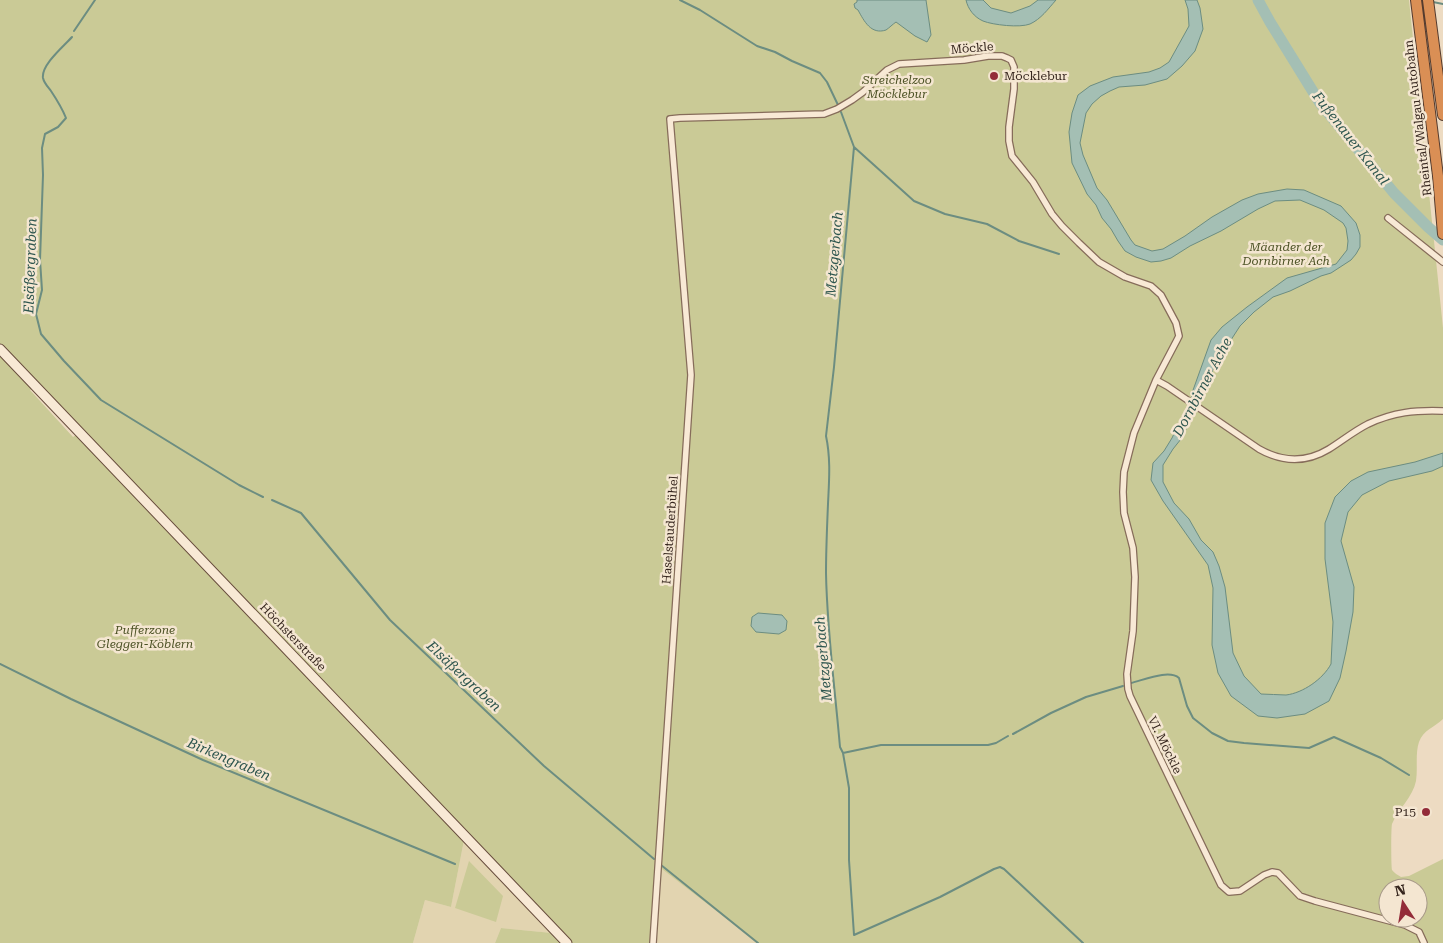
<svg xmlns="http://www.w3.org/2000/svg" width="1443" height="943" viewBox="0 0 1443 943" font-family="'Roboto Serif',serif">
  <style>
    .farmland { fill: #e2d4b0 }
    .green { fill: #caca96; fill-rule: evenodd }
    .water { fill: #a4bfb4; stroke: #6c8d81 }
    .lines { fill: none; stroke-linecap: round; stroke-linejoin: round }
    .stream { stroke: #6c8d81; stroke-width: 2 }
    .river { stroke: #a4bfb4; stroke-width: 11 }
    .street-casing { stroke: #866c5a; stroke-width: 8 }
    .secondary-casing { stroke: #684d3d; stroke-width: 11 }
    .highway-casing { stroke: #543b2e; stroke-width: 12 }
    .street { stroke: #f8e9d5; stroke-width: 5.5 }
    .secondary { stroke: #f8e9d5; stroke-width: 9 }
    .highway { stroke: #da8f55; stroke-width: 10 }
    .poi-dot { fill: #932c39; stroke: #f4e6d1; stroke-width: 2 }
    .labels { text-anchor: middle; stroke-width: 5; stroke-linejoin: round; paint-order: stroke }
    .street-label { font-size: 12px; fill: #36261e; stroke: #f4e6d1 }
    .poi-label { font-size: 12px; fill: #36261e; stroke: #f4e6d1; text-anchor: start }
    .park-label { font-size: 12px; font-style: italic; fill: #4c5225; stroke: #f4e6d1 }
    .water-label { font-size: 14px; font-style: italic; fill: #2d554e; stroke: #f4e6d1 }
  </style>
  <rect width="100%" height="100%" fill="#eddbc2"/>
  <path class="farmland" d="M464,840L552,933L501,928L495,943H413L425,900L451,907Z
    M662,868L758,943H653Z"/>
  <path class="green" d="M0,0H1409L1443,328V719C1435,727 1423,730 1419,742C1415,754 1418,768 1416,781C1413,797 1398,809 1392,824C1391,828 1391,865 1392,870C1394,873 1398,875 1401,877L1409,876L1443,859V943H758L662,869L653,943H571L0,345ZM1388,888H1418V918H1388Z
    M0,356L32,389L30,390L73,437L76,435L464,840L451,907L425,900L413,943H0Z
    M469,861L503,896L496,922L455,908Z
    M501,928L552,933L561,943H495Z"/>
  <path class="water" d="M857,0H926L931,35L927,42L915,36L896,22C893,24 889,28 886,30C871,35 864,21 858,10L855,8L854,4L857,2Z
    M966,0H983L991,8L1011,13L1030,6L1038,0H1056C1048,9 1041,19 1030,24C1020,28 993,25 983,21C974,17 968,9 966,0Z
    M1185,0H1197L1200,8L1203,29L1195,51L1182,66L1167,79L1145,85L1119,87L1110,91L1101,96L1092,104L1086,113L1080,143L1083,155L1097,188L1107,200L1131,240L1135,245L1152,251L1163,249L1185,236L1212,217L1242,200L1258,194L1287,189L1304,190L1341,206L1356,223L1360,235V247L1356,254L1351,260L1331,273L1321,276L1290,291L1273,297L1254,312L1240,326L1216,363L1199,400L1194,408L1189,423L1181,439L1173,449L1163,465V482L1174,503L1189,519L1201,540L1213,552L1219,566L1225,587L1233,653L1244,676L1261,694C1269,694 1278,695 1286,695C1303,693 1323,679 1331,664L1333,622L1325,559V523L1335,497L1351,481L1368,472L1415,462L1443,453V466L1432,471L1389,481L1362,495L1348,512L1341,541L1354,587L1353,612L1346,651L1340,678L1329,701L1305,714L1277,718L1258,716L1231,696L1218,673L1212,645L1213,588L1208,565L1163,501L1151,480L1153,463L1164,451L1172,438L1183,415L1191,404L1192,393L1211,340L1222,327L1247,307L1287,278L1336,264L1347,250L1348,241L1346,228L1343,223L1324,210L1300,200L1275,201L1258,209L1221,231L1190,246L1171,258L1161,261L1151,262L1136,257L1125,251L1118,241L1111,229L1102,218L1096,205L1087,194L1072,163L1069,132L1072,113L1078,95L1090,86L1113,77L1149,72L1160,68L1169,62L1189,26L1188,9Z
    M758,613L782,615L787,621L786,630L779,634L756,632L751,626L752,617Z"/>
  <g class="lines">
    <path class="stream" d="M680,0L700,10L757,46L775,52L792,61L820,73L827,82L838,105
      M1433,2L1443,4
      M74,31L95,0
      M72,37C64,46 41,65 43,78C44,83 48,87 51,91C57,100 62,108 66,118L58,127L45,134L42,148L43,175L40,260L42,290L36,314L41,334L64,361L101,400L239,485L263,497
      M841,112L854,147L834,367L826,436C831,459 829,482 828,504C827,527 826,550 826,573C827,631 835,689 840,747L843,753L849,788V860L854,935L940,897L994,869L1000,867L1004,869L1083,943
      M854,147L914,201L945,214L987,224L1019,241L1059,254
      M272,500L301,513L390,620L544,766L654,859
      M0,664L71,699L203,760L455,864
      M1131,683C1144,680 1169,669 1179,678L1187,706L1193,718L1212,733L1228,741L1244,743L1309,748L1334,737L1381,758L1409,775
      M1013,734L1051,713L1086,697L1123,686
      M843,753L881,745H988L996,743L1008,736
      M661,865L758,943"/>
    <path class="river" d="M1258,0L1270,22L1320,103L1394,193L1428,227L1443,240"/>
    <g class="street-casing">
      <path id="street" d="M1388,218L1443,262
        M1156,380L1167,386L1259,449C1282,462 1306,463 1329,449C1342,441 1354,431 1368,424C1394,412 1415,410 1443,411
        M653,943L691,375L670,119L680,118L824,114L837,109L852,100L863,92L887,70L899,64L964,60L988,56H1002L1007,58L1011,60L1014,67V89L1009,127V141L1012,156L1033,182L1052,214L1062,226L1079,243L1099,262L1125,277L1151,286L1161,295L1176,323L1179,336L1177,340L1156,380L1134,433L1124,472L1123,492L1124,513L1133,548L1135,577L1133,631L1127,674L1128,689L1130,696L1221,885L1229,892L1240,891L1264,875L1272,872L1278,873L1300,896L1315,901L1405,925L1419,932L1424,943"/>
    </g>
    <g class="secondary-casing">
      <path id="secondary" d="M0,349L567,943"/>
    </g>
    <g class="highway-casing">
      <path id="highway" d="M1416,0L1438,176L1443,234
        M1428,0L1443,115"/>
    </g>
    <use href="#street" class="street"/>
    <use href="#secondary" class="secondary"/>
    <use href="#highway" class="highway"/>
  </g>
  <g class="poi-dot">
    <circle cx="994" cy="76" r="5"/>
    <circle cx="1426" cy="812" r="5"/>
  </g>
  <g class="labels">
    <g class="street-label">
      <text transform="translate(972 48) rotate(-5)" y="4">Möckle</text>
      <text transform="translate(1418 118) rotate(-97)" y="4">Rheintal/Walgau Autobahn</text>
      <text transform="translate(670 530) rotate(-86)" y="4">Haselstauderbühel</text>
      <text transform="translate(293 637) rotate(46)" y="4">Höchsterstraße</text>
      <text transform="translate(1165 745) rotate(64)" y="4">VI. Möckle</text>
    </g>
    <g class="poi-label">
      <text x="1004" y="80">Möcklebur</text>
      <text x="1416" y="816" text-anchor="end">P15</text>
    </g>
    <g class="park-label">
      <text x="897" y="84">Streichelzoo<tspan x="897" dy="14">Möcklebur</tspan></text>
      <text x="1286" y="251">Mäander der<tspan x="1286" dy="14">Dornbirner Ach</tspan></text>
      <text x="145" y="634">Pufferzone<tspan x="145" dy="14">Gleggen-Köblern</tspan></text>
    </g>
    <g class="water-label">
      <text transform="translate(1351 138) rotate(52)" y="5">Fußenauer Kanal</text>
      <text transform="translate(834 254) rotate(-85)" y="5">Metzgerbach</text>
      <text transform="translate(30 266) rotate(-88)" y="5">Elsäßergraben</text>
      <text transform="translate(1202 387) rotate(-62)" y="5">Dornbirner Ache</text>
      <text transform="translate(823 659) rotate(-95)" y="5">Metzgerbach</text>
      <text transform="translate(464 676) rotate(43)" y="5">Elsäßergraben</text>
      <text transform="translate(229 759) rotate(23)" y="5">Birkengraben</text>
    </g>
  </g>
  <g transform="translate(1403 903) rotate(348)"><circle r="24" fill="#f4e6d1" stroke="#a89989"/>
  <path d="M0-4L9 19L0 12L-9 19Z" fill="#932c39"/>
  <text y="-8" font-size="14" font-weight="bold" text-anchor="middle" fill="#36261e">N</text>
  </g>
</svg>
